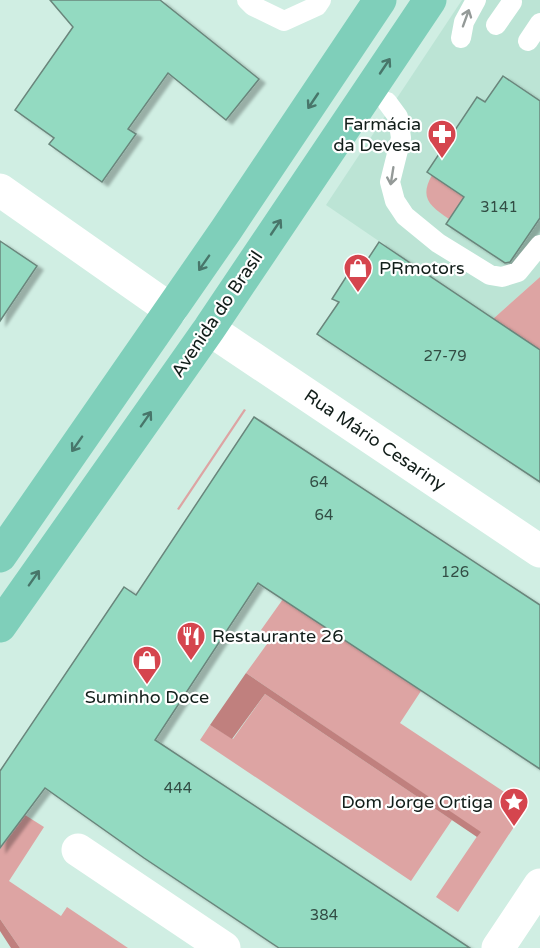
<svg xmlns="http://www.w3.org/2000/svg" width="540" height="948" viewBox="0 0 540 948" font-family="'Varela Round',sans-serif">
  <style>
    .built { fill: #bce4d5 }
    .green { fill: #dda4a3 }
    .water { fill: #c0807e }
    .building { fill: #93dac1; stroke: #6a867c; stroke-width: 1.5; filter: url(#shadow) }
    .lines { fill: none; stroke-linecap: round; stroke-linejoin: round }
    .lane { stroke: #fff; stroke-width: 20 }
    .street { stroke: #fff; stroke-width: 33 }
    .primary { stroke: #7fcfba; stroke-width: 33 }
    .oneway { stroke: #949a98 }
    .oneway2 { stroke: #48766a }
    .labels { text-anchor: middle; stroke-width: 4.5; stroke-linejoin: round; paint-order: stroke }
    .number-label { font-size: 15px; fill: #324d44 }
    .poi-label { font-size: 18px; fill: #121e1a; stroke: #fff; text-anchor: end }
    .street-label { font-size: 18px; fill: #121e1a; stroke: #fff }
  </style>
  <defs>
    <filter id="shadow"><feDropShadow dx="6" dy="4" stdDeviation="1.5" flood-color="#0004"/></filter>
  </defs>
  <rect width="100%" height="100%" fill="#d0eee3"/>
  <path class="built" d="M462,0H540V277L493,319L326,205Z"/>
  <path class="green" d="M432,175L464,197L449,219C430,206 419,198 432,175Z
    M540,277V350L493,319Z
    M244,409L246,410L179,510L177,509Z
    M283,599L421,691L400,723L527,807L458,912L436,897L480,832L246,673L272,637L261,630Z
    M265,694L452,820L411,881L200,740L210,725L233,739Z
    M25,815L44,827L9,881L61,916L67,907L128,948H20L0,919V849Z"/>
  <path class="water" d="M246,673L481,832L477,837L265,694L232,739L210,725Z
    M0,919L20,948H11L0,931Z"/>
  <path class="building" d="M50,0H160L259,79L226,120L168,73L128,129L136,134L102,182L49,144L54,138L15,110L73,27Z
    M503,76L540,101V218L510,262L505,263L446,224L464,197L427,172L477,97L485,102Z
    M0,241L37,266L0,321Z
    M379,242L540,350V482L317,334L339,302L332,299L355,263L362,268Z
    M254,417L540,605V769L258,583L155,740L470,948H279L144,858L45,788L0,848V771L124,587L136,595Z"/>
  <g class="lines">
    <path class="lane" d="M247,0L253,6L284,21L317,6L321,0
      M496,25L512,2
      M461,38L464,22L476,0
      M528,41L540,23
      M387,102L398,117L401,138L390,182L395,201L405,216L438,243L490,275L502,277L518,272L540,245"/>
    <path class="street" d="M0,190L171,310
      M209,329L540,551
      M78,850L224,948
      M498,948L540,885"/>
    <path class="primary" d="M0,556L226,230L380,0
      M0,626L209,329L430,0"/>
  </g>
  <defs><path id="oneway-shaft" d="M-6 0H5M1.5-3L5.5 0L1.5 3" fill="none" stroke-width="1.6" stroke-linecap="round" stroke-linejoin="round" transform="scale(1.5)"/></defs>
  <g class="oneway">
    <use href="#oneway-shaft" transform="translate(466 18) rotate(-70)"/>
    <use href="#oneway-shaft" transform="translate(392 176) rotate(99)"/>
  </g>
  <g class="oneway2">
    <use href="#oneway-shaft" transform="translate(385 66) rotate(-56)"/>
    <use href="#oneway-shaft" transform="translate(313 101) rotate(124)"/>
    <use href="#oneway-shaft" transform="translate(276 227) rotate(-56)"/>
    <use href="#oneway-shaft" transform="translate(204 263) rotate(125)"/>
    <use href="#oneway-shaft" transform="translate(146 419) rotate(-55)"/>
    <use href="#oneway-shaft" transform="translate(77 444) rotate(125)"/>
    <use href="#oneway-shaft" transform="translate(34 578) rotate(-55)"/>
  </g>
  <defs>
    <g id="pharmacy-pin" transform="scale(1.5)"><path d="M0 17L-7.5 6A9.5 9.5 0 1 1 7.5 6Z" fill="#d5454e" stroke="#fff"/><path d="M-2-6h4v4h4v4h-4v4h-4v-4h-4v-4h4Z" fill="#fff"/></g>
    <g id="shop-pin" transform="scale(1.5)"><path d="M0 17L-7.5 6A9.5 9.5 0 1 1 7.5 6Z" fill="#d5454e" stroke="#fff"/><path d="M-5-2.5h2.3a2.7 3.5 0 0 1 5.4 0H5L5.5 6h-11ZM-1.5-2.5h3a1.5 2.3 0 0 0-3 0Z" fill="#fff"/></g>
    <g id="restaurant-pin" transform="scale(1.5)"><path d="M0 17L-7.5 6A9.5 9.5 0 1 1 7.5 6Z" fill="#d5454e" stroke="#fff"/><path d="M-5-6h1v4h1v-4h1v4h1v-4h1v5L-1.5 .5V6h-2V.5L-5-1ZM5-6V6H3V1.5H1.5Q1.5-4 5-6Z" fill="#fff"/></g>
    <g id="sight-pin" transform="scale(1.5)"><path d="M0 17L-7.5 6A9.5 9.5 0 1 1 7.5 6Z" fill="#d5454e" stroke="#fff"/><path d="M0-6L1.8-2.2L6-1.7L2.9 1.2L3.7 5.4L0 3.3L-3.7 5.4L-2.9 1.2L-6-1.7L-1.8-2.2Z" fill="#fff"/></g>
  </defs>
  <g fill-rule="evenodd">
    <use href="#pharmacy-pin" x="442" y="134"/>
    <use href="#shop-pin" x="358" y="268"/>
    <use href="#restaurant-pin" x="191" y="636"/>
    <use href="#shop-pin" x="147" y="660"/>
    <use href="#sight-pin" x="514" y="802"/>
  </g>
  <g class="labels">
    <g class="number-label">
      <text x="499" y="212">3141</text>
      <text x="445" y="361">27-79</text>
      <text x="319" y="487">64</text>
      <text x="324" y="520">64</text>
      <text x="455" y="577">126</text>
      <text x="178" y="793">444</text>
      <text x="324" y="920">384</text>
    </g>
    <g class="poi-label">
      <text x="421" y="130">Farmácia<tspan x="421" dy="21">da Devesa</tspan></text>
      <text x="379" y="274" text-anchor="start">PRmotors</text>
      <text x="212" y="642" text-anchor="start">Restaurante 26</text>
      <text x="147" y="703" text-anchor="middle">Suminho Doce</text>
      <text x="493" y="808">Dom Jorge Ortiga</text>
    </g>
    <g class="street-label">
      <text transform="translate(217 314) rotate(-56)" y="6">Avenida do Brasil</text>
      <text transform="translate(375 440) rotate(34)" y="6">Rua Mário Cesariny</text>
    </g>
  </g>
</svg>
